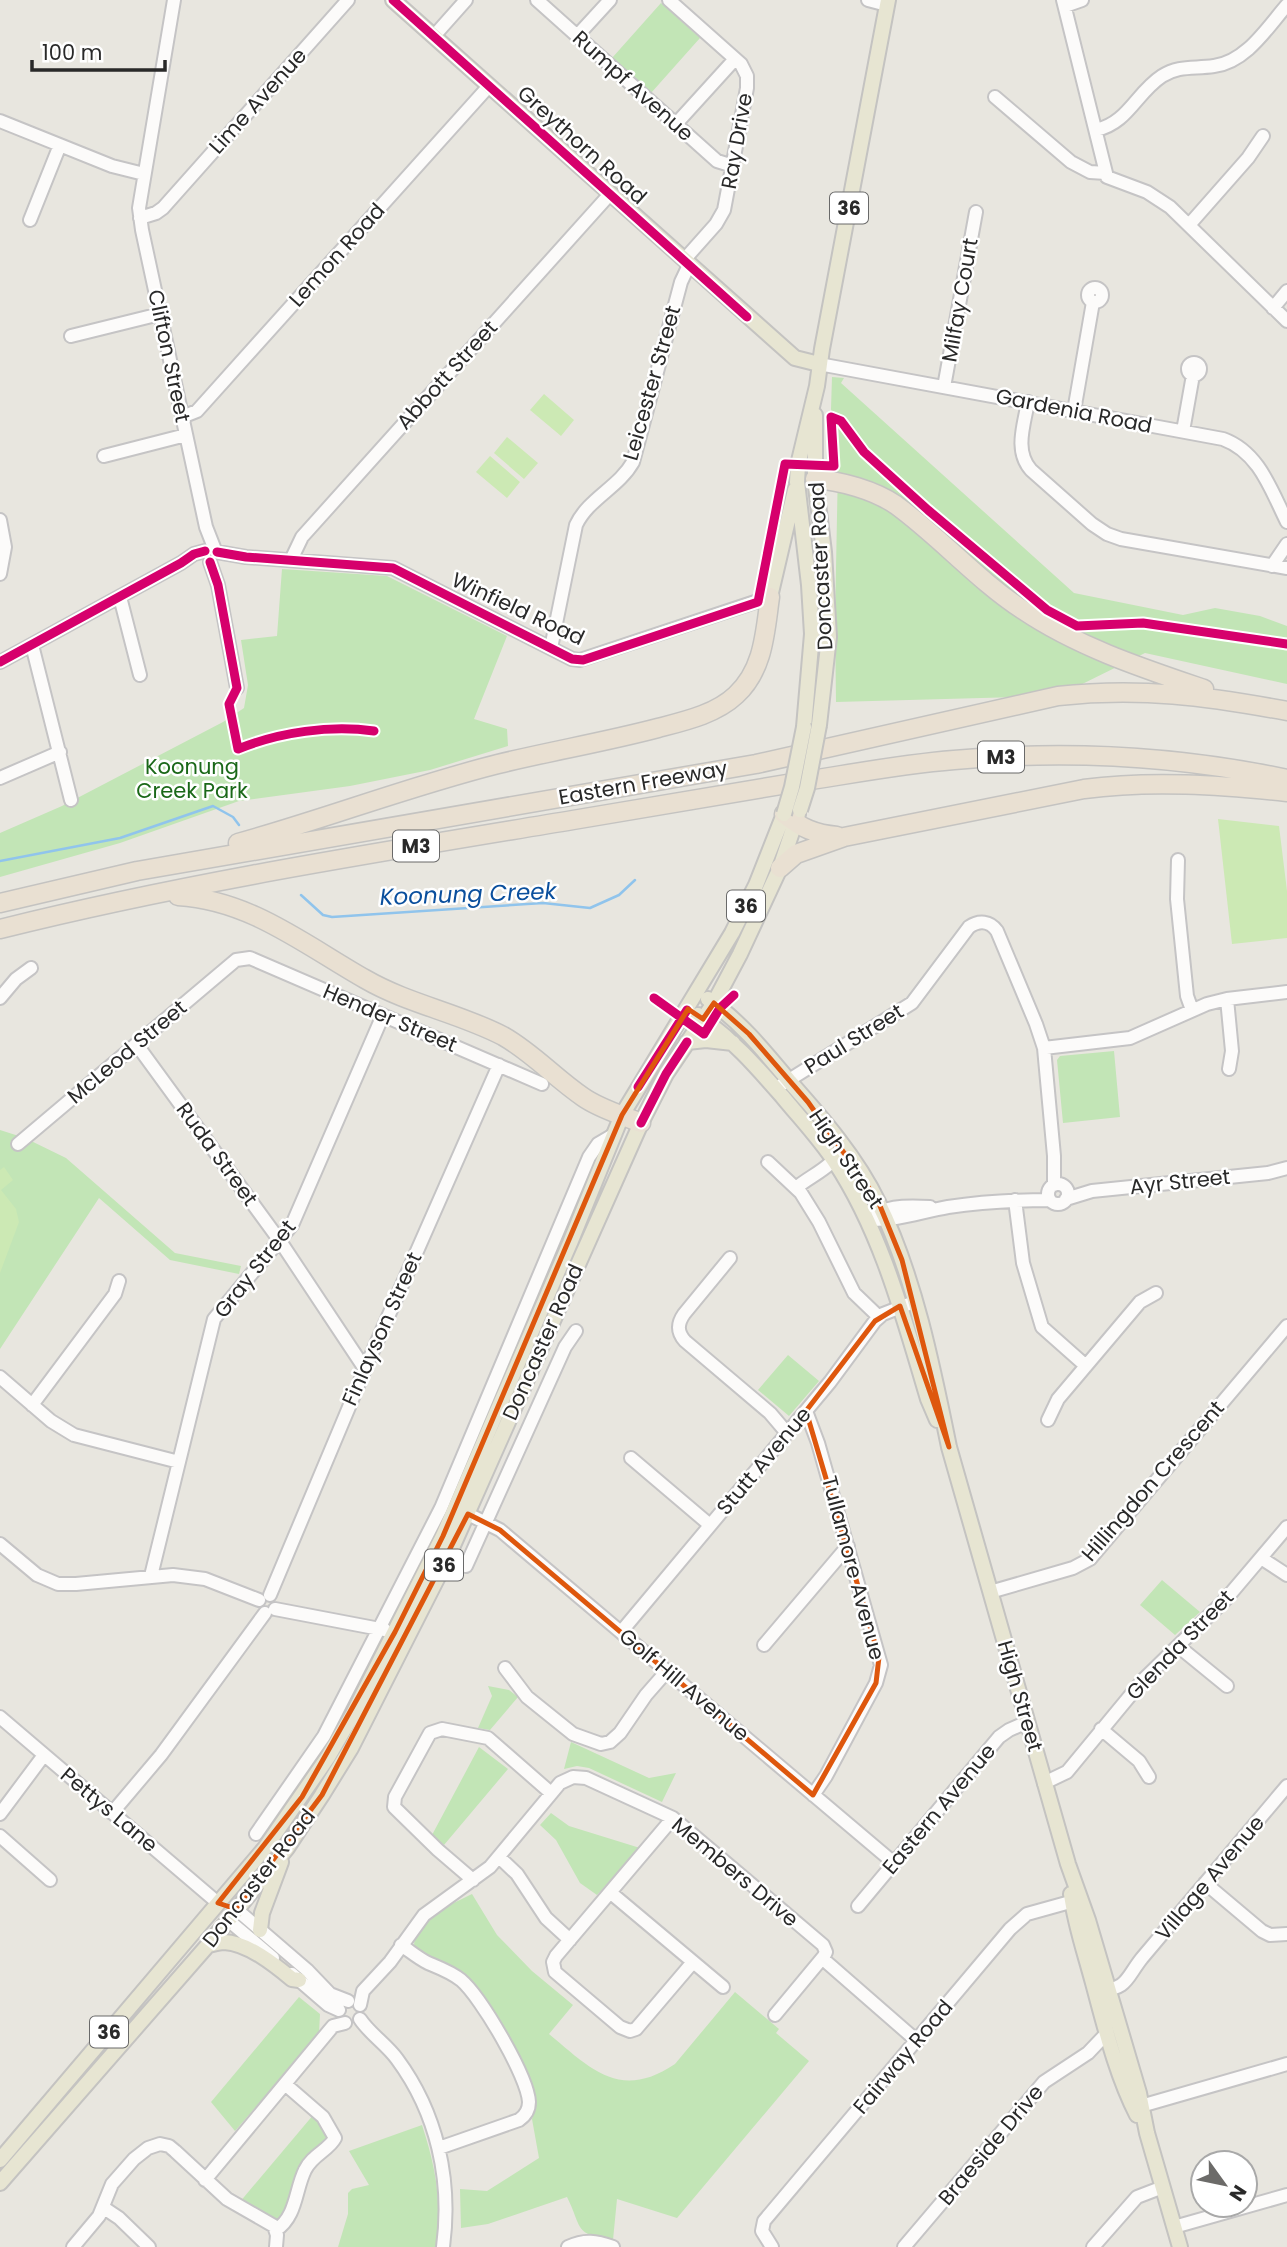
<svg xmlns="http://www.w3.org/2000/svg" width="1287" height="2247" viewBox="0 0 1287 2247" font-family="Poppins,sans-serif">
  <style>
    .green { fill: #c2e5b6 }
    .pitch { fill: #cce9b4 }
    .lines { fill: none; stroke-linecap: round; stroke-linejoin: round }
    .stream { stroke: #90c4ec; stroke-width: 2.5 }
    .minor-casing { stroke: #c5c4c5; stroke-width: 16 }
    .major-casing { stroke: #c4c3c1; stroke-width: 18 }
    .highway-casing { stroke: #c4c3c1; stroke-width: 21 }
    .minor { stroke: #fcfbfa; stroke-width: 12 }
    .major { stroke: #e7e5d2; stroke-width: 14 }
    .highway { stroke: #e9e0d2; stroke-width: 18 }
    .major-bridge-casing { stroke: #c4c3c1; stroke-width: 18; stroke-linecap: butt }
    .major-bridge { stroke: #e7e5d2; stroke-width: 14 }
    .cycleway-casing { stroke: #fff; stroke-width: 13 }
    .cycleway { stroke: #d6006c; stroke-width: 9 }
    .marked { fill: none; stroke: #de570d; stroke-width: 5; stroke-linejoin: round }
    .labels { text-anchor: middle; stroke-width: 5; stroke-linejoin: round; paint-order: stroke }
    .shield { fill: #fff; stroke: #696969; stroke-width: 2 }
    .shield-label { font-size: 19px; font-weight: bold; fill: #292929 }
    .street-label { font-size: 21px; fill: #292929; stroke: #fff }
    .park-label { font-size: 21px; fill: #1a6818; stroke: #fff }
    .water-label { font-size: 23px; font-style: italic; fill: #0a4f9d; stroke: #fff }
  </style>
  <rect width="100%" height="100%" fill="#e8e6df"/>
  <path class="green" d="M661,3L700,38L651,93L612,58Z
    M832,377L844,378L841,383L1074,593L1183,615L1215,608L1260,616L1287,626V684L1145,653L1058,696L836,702L835,620L838,465L831,409Z
    M282,569L387,576L507,636L474,719L507,729L508,746L430,770L350,786L239,801L120,843L0,877V833L62,806L223,722L244,708L248,685L241,640L277,636Z
    M1114,1051L1120,1117L1063,1123L1057,1060L1060,1056Z
    M0,1130L25,1138L66,1158L175,1253L241,1266L239,1274L170,1260L99,1198L0,1349Z
    M788,1355L819,1381L789,1416L758,1390Z
    M1162,1580L1200,1612L1175,1635L1140,1605Z
    M488,1686L509,1690L518,1697L490,1730L478,1728L492,1696Z
    M571,1742L649,1778L676,1773L662,1802L589,1768L577,1766L564,1769Z
    M479,1747L508,1769L444,1845L432,1835Z
    M551,1813L569,1826L640,1848L597,1895L580,1883L556,1840L540,1825Z
    M472,1894L497,1935L532,1971L573,2005L549,2034C591,2069 620,2101 675,2064L735,1992L779,2029L776,2033L809,2061L677,2218L617,2199L613,2240C573,2234 583,2229 567,2197L488,2224L461,2228L460,2189L487,2191L539,2158L532,2119L536,2108L533,2093L497,2019L414,1947C414,1918 451,1905 472,1894Z
    M299,1997L320,2014L319,2034L235,2131L211,2102Z
    M314,2114L330,2135L326,2143L308,2156L298,2170L299,2177L286,2215L276,2222L239,2203Z
    M422,2125C436,2168 442,2201 436,2247H338L348,2214V2193L352,2189L369,2185L349,2151Z"/>
  <path class="pitch" d="M544,394L574,420L561,436L530,410Z
    M507,437L538,463L524,479L494,453Z
    M490,456L520,482L507,498L476,472Z
    M1218,819L1279,826L1287,891V938L1232,944Z
    M4,1167L13,1180L1,1190L16,1209L19,1222L0,1273V1170Z"/>
  <g class="lines">
    <path class="stream" d="M0,861L120,838L213,806L233,817L239,825
      M301,895L323,915L332,917L543,903L590,908L619,895L635,880"/>
    <g class="minor-casing">
      <path id="minor" d="M174,0L139,208L142,230L206,527L215,550
        M537,0L717,161L733,166
        M669,0L741,64L747,76V88L724,210L716,224L684,260
        M868,0L887,5
        M1063,0L1107,177L1147,192L1170,207L1287,321
        M1065,6L1082,0
        M434,36L466,0
        M577,36L610,0
        M995,97L1071,162L1090,172L1106,173
        M0,121L112,166L144,174
        M675,125L735,59
        M1096,130C1128,123 1136,93 1162,76C1179,65 1194,69 1214,66C1246,62 1267,28 1287,5
        M140,218L156,213L163,208L348,0
        M30,220L60,145
        M1189,225L1248,158L1263,136
        M1088 295a7 7 0 1 1 14 0a7 7 0 1 1-14 0Z
        M1273,308L1287,291
        M71,336L160,314
        M1188 369a6 6 0 1 1 12 0a6 6 0 1 1-12 0Z
        M819,364L1223,439C1259,452 1271,490 1287,522
        M944,387L976,212
        M1028,402C1024,425 1014,451 1031,470L1092,524L1107,534L1121,539L1287,568
        M1074,411L1093,302
        M182,417L197,411L489,86
        M1183,431L1193,375
        M104,456L186,435
        M0,520L5,547L0,574
        M217,552L246,557L393,568L572,659L580,660L770,597
        M291,560L302,537L610,194
        M210,562L218,585L237,688
        M1272,566L1287,544
        M120,597L140,675
        M32,645L71,800
        M551,648L576,525C588,499 619,487 633,462L681,282L689,265
        M0,662L181,563L194,554L205,551
        M0,778L60,752
        M1178,860L1177,899L1187,996L1192,1010
        M0,998L16,979L31,968
        M1227,999L1232,1051L1229,1069
        M137,1045L280,1241L365,1369
        M1044,1048L1130,1038L1207,1004L1227,999L1287,992
        M781,1085L912,1003L969,927C979,920 990,921 997,931L1036,1024L1044,1048L1054,1156V1185
        M18,1144L236,960L250,958L542,1084
        M768,1162L801,1193L819,1222L854,1293L879,1317
        M1048 1194a10 10 0 1 1 20 0a10 10 0 1 1-20 0Z
        M796,1188C812,1174 836,1167 841,1145
        M1066,1199L1092,1191L1268,1173L1287,1168
        M1015,1200L1023,1263L1042,1327L1086,1366
        M877,1214C890,1205 914,1206 930,1207
        M868,1220C896,1221 920,1212 948,1207C982,1202 1016,1200 1050,1200
        M730,1258L684,1314C677,1324 677,1332 685,1341L770,1413L787,1433
        M0,1377L51,1421L74,1435L179,1462
        M32,1405L115,1294L119,1281
        M806,1411L818,1443L881,1665L876,1683L826,1776L813,1795
        M1048,1420L1058,1399L1140,1302L1156,1293
        M631,1458L710,1525
        M468,1514L500,1530L894,1863
        M0,1544L37,1575L58,1584H76L173,1575L205,1579L259,1600
        M1261,1558L1287,1575
        M466,1566L565,1347L576,1331
        M151,1576L214,1319L292,1225L383,1015
        M990,1592L1073,1568L1090,1559L1287,1326
        M270,1595L365,1369L499,1065
        M275,1609L385,1630
        M621,1632L830,1382L875,1321L883,1314L914,1302
        M764,1645L848,1546
        M1178,1646L1227,1686
        M505,1668L527,1697L573,1734L601,1744L610,1742L620,1733L646,1695L667,1671
        M0,1717L218,1903
        M1101,1729L1139,1761L1149,1777
        M1044,1783L1067,1772L1143,1680L1226,1599L1287,1527
        M112,1813L161,1755L265,1613
        M0,1814L44,1755
        M673,1818L556,1956L553,1962L555,1972L620,2027L630,2031L636,2029L693,1962
        M256,1834L324,1736L441,1508L589,1157L598,1144L615,1134
        M0,1836L50,1880
        M499,1857L517,1874L546,1918L570,1940
        M473,1880L438,1850L394,1807L395,1797L430,1733L442,1729L488,1738L551,1793
        M1205,1883L1262,1931L1270,1935L1287,1934
        M611,1893L723,1987
        M858,1906L999,1737L1009,1730L1027,1722
        M236,1909L307,1970L330,1994L348,2001
        M228,1920L273,1958
        M401,1945C410,1951 418,1958 428,1963C440,1968 451,1972 461,1980C481,1997 528,2077 529,2102C529,2110 525,2116 519,2120L439,2148
        M823,1959L917,2041
        M292,1974L328,2005L339,2010
        M1099,1991C1128,1989 1126,1978 1142,1958L1287,1786
        M360,2005L363,1991L390,1962L424,1915L490,1867L560,1783L573,1777L586,1778L673,1818L823,1945L826,1952L824,1956L775,2015
        M360,2019C369,2033 387,2045 397,2059C437,2113 452,2180 443,2247
        M1134,2108L1287,2064
        M205,2180L333,2026L345,2023
        M104,2208L119,2218L149,2247
        M1174,2227L1287,2195
        M276,2230C297,2216 295,2190 305,2170C312,2155 329,2150 335,2138L323,2117L286,2085
        M73,2247L99,2216L112,2184L134,2159L148,2148L160,2144L169,2146L175,2151L227,2199L274,2226L277,2235L276,2247
        M568,2247C585,2239 596,2241 613,2247
        M772,2247L762,2231L764,2221L1010,1929L1027,1914L1081,1899
        M904,2247L1044,2082L1088,2053L1107,2033
        M1093,2247L1137,2197L1163,2187"/>
    </g>
    <g class="major-casing">
      <path id="major" d="M393,0L795,358L819,364
        M815,415V479L824,552L829,637L819,725
        M770,597L795,490
        M804,727L812,634L809,585L797,482L798,465L817,386L822,349L888,0
        M708,999C741,1022 765,1052 790,1082C822,1118 857,1158 878,1202C914,1274 933,1368 949,1447L1068,1864L1088,1920L1139,2093L1147,2133L1180,2247
        M698,1015C733,1040 754,1064 782,1096C800,1118 820,1139 835,1162C882,1233 904,1319 928,1399L937,1420
        M687,1042L706,1040L733,1043
        M1071,1894C1075,1924 1085,1953 1093,1983C1105,2027 1116,2074 1137,2115
        M260,1930L262,1913L281,1862
        M208,1945C213,1944 219,1942 224,1942C248,1943 275,1965 292,1979L299,1980
        M0,2160L265,1848L328,1757L353,1714L443,1536L570,1243L622,1115L732,933L756,885L784,814
        M0,2183L208,1945L287,1848L322,1795L351,1748L447,1559L641,1123L666,1074L714,1003L740,954L780,868L798,814"/>
    </g>
    <g class="highway-casing">
      <path id="highway" d="M815,479C841,481 874,490 896,505C940,537 977,580 1023,610C1078,647 1142,668 1204,689
        M784,814C801,828 815,834 837,836
        M238,843C325,819 410,786 498,764C551,751 605,742 658,728C685,721 716,714 736,695C764,669 765,632 770,597
        M780,868L796,854L844,837L1084,789C1151,780 1220,785 1287,792
        M178,896C250,900 305,945 365,979C408,1004 459,1013 503,1036C533,1053 555,1078 583,1097C600,1109 622,1115 641,1123
        M0,903L137,871L756,764L1058,696C1140,687 1206,696 1287,711
        M0,929C188,882 381,852 573,820C648,808 723,795 799,782C851,774 902,764 954,760C1065,750 1179,756 1287,779"/>
    </g>
    <use href="#minor" class="minor"/>
    <use href="#major" class="major"/>
    <use href="#highway" class="highway"/>
    <g class="major-bridge-casing">
      <path id="major-bridge" d="M800,810L807,788L819,725
        M784,814L792,787L804,727"/>
    </g>
    <use href="#major-bridge" class="major-bridge"/>
    <g class="cycleway-casing">
      <path id="cycleway" d="M393,0L747,317
        M217,552L246,557L393,568L572,659L583,660L758,602L785,464L834,466L831,417L841,421L864,452L928,510L1047,610L1077,626L1143,623L1287,644
        M210,562L218,585L237,688L229,704L238,749C280,732 330,725 374,731
        M0,662L181,563L194,554L205,551
        M654,998L704,1034L720,1008L734,995
        M638,1087L687,1010
        M641,1123L666,1074L687,1042"/>
    </g>
    <use href="#cycleway" class="cycleway"/>
  </g>
  <path class="marked" d="M714,1003L749,1034L808,1102L878,1201L902,1260L949,1447L900,1306L875,1321L806,1411L879,1657L876,1683L813,1795L500,1530L468,1514L322,1795L236,1909L218,1903L302,1797L395,1632L443,1536L622,1115L688,1009L703,1019Z"/>
  <g class="labels">
    <g class="shield">
      <rect x="830" y="192.5" width="38" height="31" rx="5"/>
      <rect x="978" y="741.5" width="46" height="31" rx="5"/>
      <rect x="393" y="830.5" width="46" height="31" rx="5"/>
      <rect x="727" y="890.5" width="38" height="31" rx="5"/>
      <rect x="425" y="1549.5" width="38" height="31" rx="5"/>
      <rect x="90" y="2016.5" width="38" height="31" rx="5"/>
    </g>
    <g class="shield-label">
      <text x="849" y="215">36</text>
      <text x="1001" y="764">M3</text>
      <text x="416" y="853">M3</text>
      <text x="746" y="913">36</text>
      <text x="444" y="1572">36</text>
      <text x="109" y="2039">36</text>
    </g>
    <g class="street-label">
      <text transform="translate(633 86) rotate(42)" y="7">Rumpf Avenue</text>
      <text transform="translate(258 101) rotate(-48)" y="7">Lime Avenue</text>
      <text transform="translate(737 141) rotate(-80)" y="7">Ray Drive</text>
      <text transform="translate(582 145) rotate(42)" y="7">Greythorn Road</text>
      <text transform="translate(337 255) rotate(-48)" y="7">Lemon Road</text>
      <text transform="translate(960 300) rotate(-80)" y="7">Milfay Court</text>
      <text transform="translate(169 356) rotate(78)" y="7">Clifton Street</text>
      <text transform="translate(447 375) rotate(-48)" y="7">Abbott Street</text>
      <text transform="translate(652 383) rotate(-74)" y="7">Leicester Street</text>
      <text transform="translate(1074 411) rotate(11)" y="7">Gardenia Road</text>
      <text transform="translate(821 566) rotate(-93)" y="7">Doncaster Road</text>
      <text transform="translate(518 609) rotate(25)" y="7">Winfield Road</text>
      <text transform="translate(643 783) rotate(-10)" y="7">Eastern Freeway</text>
      <text transform="translate(390 1018) rotate(23)" y="7">Hender Street</text>
      <text transform="translate(854 1039) rotate(-32)" y="7">Paul Street</text>
      <text transform="translate(127 1052) rotate(-40)" y="7">McLeod Street</text>
      <text transform="translate(217 1154) rotate(54)" y="7">Ruda Street</text>
      <text transform="translate(846 1159) rotate(56)" y="7">High Street</text>
      <text transform="translate(1180 1182) rotate(-6)" y="7">Ayr Street</text>
      <text transform="translate(255 1269) rotate(-52)" y="7">Gray Street</text>
      <text transform="translate(382 1329) rotate(-66)" y="7">Finlayson Street</text>
      <text transform="translate(543 1342) rotate(-66)" y="7">Doncaster Road</text>
      <text transform="translate(764 1461) rotate(-50)" y="7">Stutt Avenue</text>
      <text transform="translate(1153 1481) rotate(-49)" y="7">Hillingdon Crescent</text>
      <text transform="translate(853 1568) rotate(75)" y="7">Tullamore Avenue</text>
      <text transform="translate(1180 1645) rotate(-46)" y="7">Glenda Street</text>
      <text transform="translate(684 1685) rotate(40)" y="7">Golf Hill Avenue</text>
      <text transform="translate(1020 1696) rotate(74)" y="7">High Street</text>
      <text transform="translate(939 1809) rotate(-50)" y="7">Eastern Avenue</text>
      <text transform="translate(109 1810) rotate(40)" y="7">Pettys Lane</text>
      <text transform="translate(735 1872) rotate(40)" y="7">Members Drive</text>
      <text transform="translate(259 1878) rotate(-52)" y="7">Doncaster Road</text>
      <text transform="translate(1210 1878) rotate(-50)" y="7">Village Avenue</text>
      <text transform="translate(903 2057) rotate(-50)" y="7">Fairway Road</text>
      <text transform="translate(991 2145) rotate(-50)" y="7">Braeside Drive</text>
    </g>
    <g class="park-label">
      <text x="192" y="774">Koonung<tspan x="192" dy="24">Creek Park</tspan></text>
    </g>
    <g class="water-label">
      <text transform="translate(468 894) rotate(-2)" y="8">Koonung Creek</text>
    </g>
  </g>
  <g transform="translate(1224 2184) rotate(123)"><circle r="33" fill="#ffffff" stroke="#a9a9a9" stroke-width="2"/>
  <path d="M0-5L12 26L0 18L-12 26Z" fill="#6c6b69"/>
  <text y="-10" font-size="19" font-weight="bold" text-anchor="middle" fill="#292929">N</text>
  </g>
  <path d="M32 60v10h133v-10" fill="none" stroke="#292929" stroke-width="3.5"/>
  <text x="42" y="60" font-size="21" fill="#292929" stroke="#ffffff" stroke-width="5" paint-order="stroke">100 m</text>
</svg>
